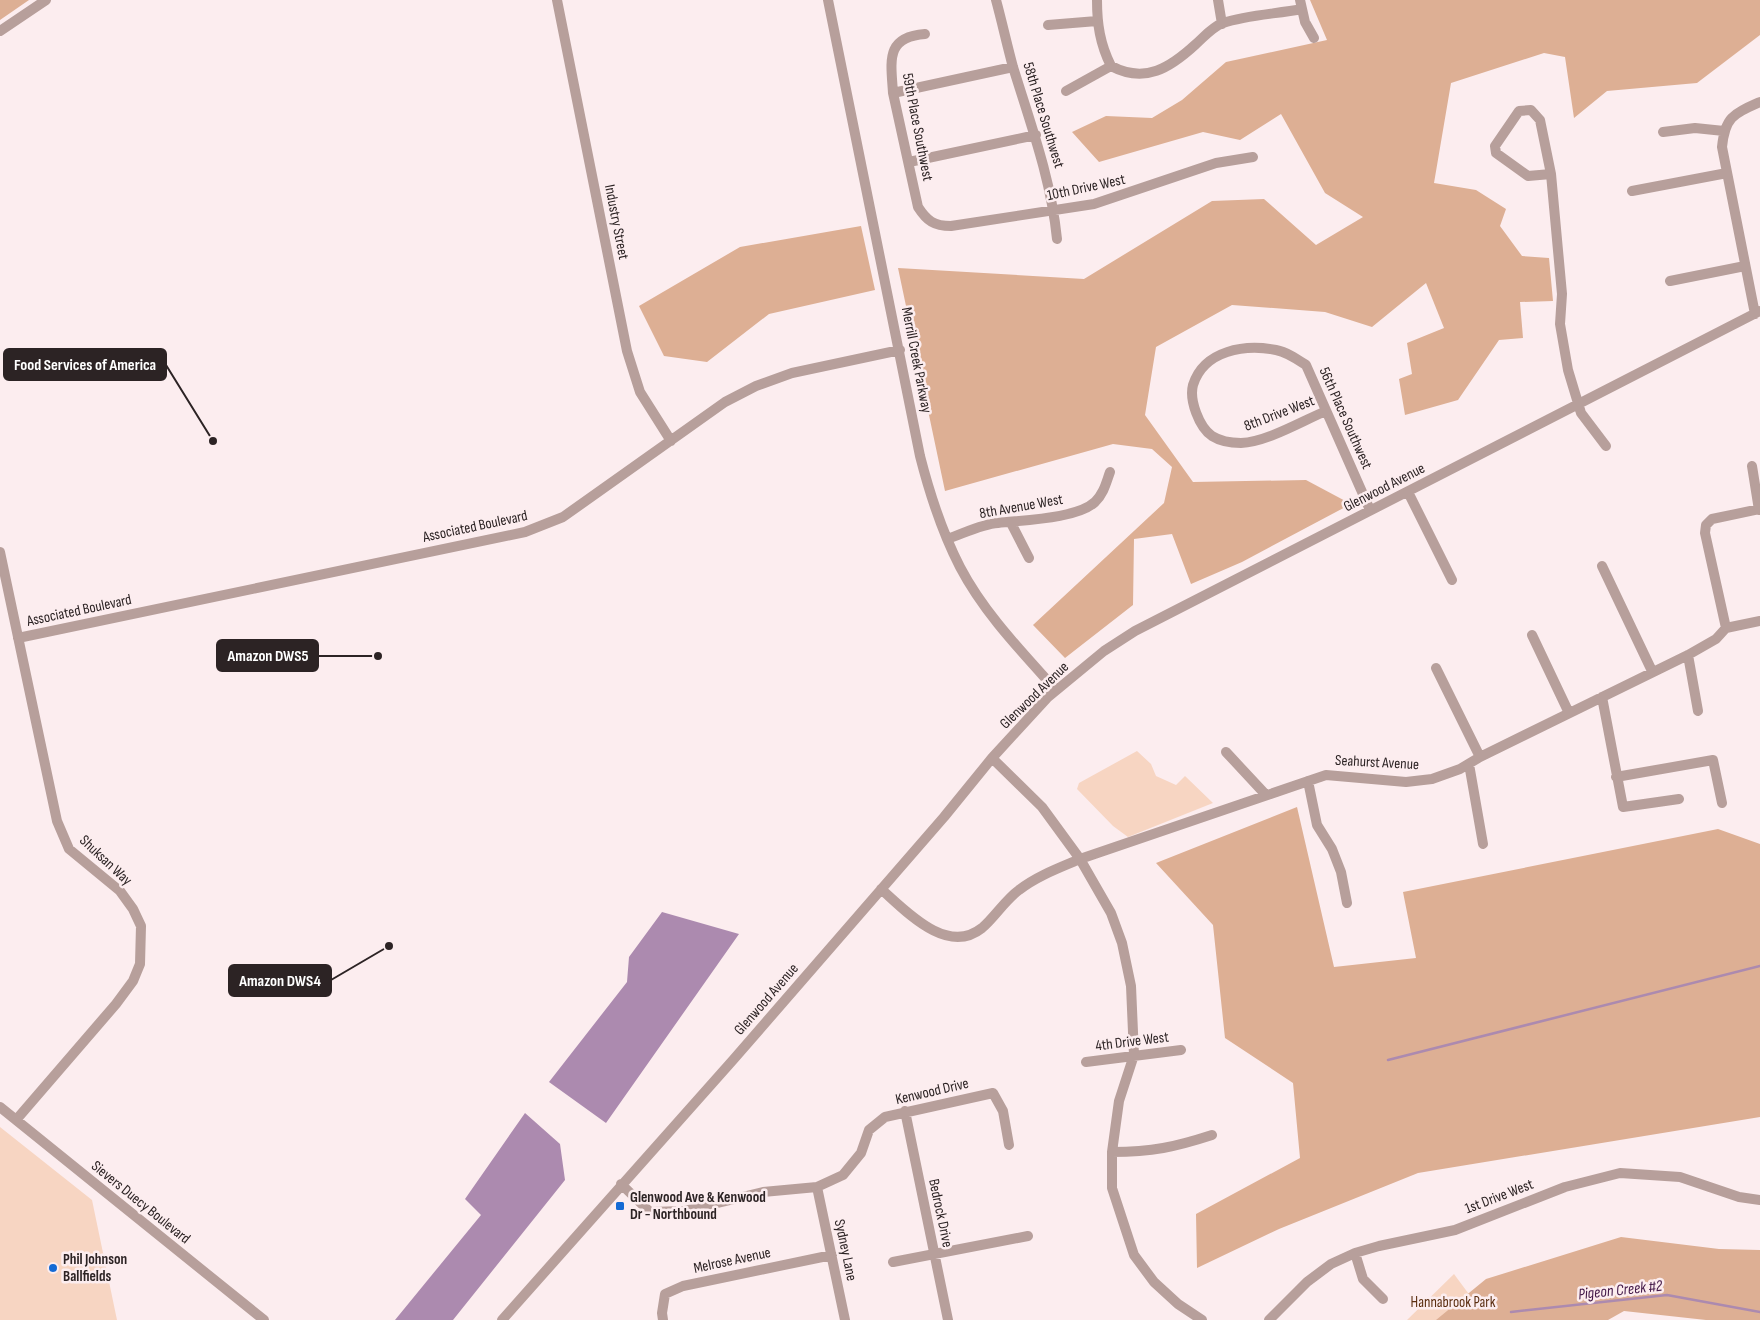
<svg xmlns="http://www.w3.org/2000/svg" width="1760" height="1320" viewBox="0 0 1760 1320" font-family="'Sofia Sans Condensed',sans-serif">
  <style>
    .green { fill: #f7d5c2 }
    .forest { fill: #ddaf94 }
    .water { fill: #ac8aaf }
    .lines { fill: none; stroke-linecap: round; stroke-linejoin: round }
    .stream { stroke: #ac8aaf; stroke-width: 2.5 }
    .minor { stroke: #b79f9b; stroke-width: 10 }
    .poi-dot { fill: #146ad4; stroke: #fcedef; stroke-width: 2 }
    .labels { text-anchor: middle; stroke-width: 5; stroke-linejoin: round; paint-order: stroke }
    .street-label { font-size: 15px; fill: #2c2324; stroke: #fcedef }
    .poi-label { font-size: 15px; font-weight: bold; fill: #2c2324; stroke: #fcedef; text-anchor: start }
    .park-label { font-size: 15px; fill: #5b2e10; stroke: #fcedef }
    .water-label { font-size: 16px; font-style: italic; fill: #421747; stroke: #fcedef }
    .leader { fill: none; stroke: #2c2324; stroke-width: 2 }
    .callout-dot { fill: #2c2324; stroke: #fcedef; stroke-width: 2 }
    .callout { fill: #2c2324; stroke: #2c2324; stroke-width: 2 }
    .callout-label { font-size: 16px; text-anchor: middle; font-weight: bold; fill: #fff }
  </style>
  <rect width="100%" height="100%" fill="#fcedef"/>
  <path class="green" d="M1137,751L1151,764L1156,776L1176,785L1185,776L1213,803L1128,837L1113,826L1077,789L1079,783Z
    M0,1127L92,1200L117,1320H0Z
    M1454,1274L1488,1320H1407Z"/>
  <path class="forest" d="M0,0H29L0,20Z
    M1310,0H1760V35L1697,83L1607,91L1574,118L1565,57L1544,53L1451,83L1434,183L1476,190L1506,209L1500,226L1522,256L1549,258L1553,301L1520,302L1523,338L1499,340L1458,400L1405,415L1399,379L1412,374L1407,343L1444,328L1426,283L1372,327L1325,312L1232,305L1156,347L1145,415L1193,482L1306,480L1351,504L1242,562L1191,584L1172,534L1134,539L1133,605L1065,658L1033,625L1164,503L1172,467L1152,449L1113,444L945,491L898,268L1084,279L1212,201L1264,199L1316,245L1363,217L1325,193L1281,114L1240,140L1203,132L1099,162L1072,132L1106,116L1152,118L1182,100L1226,62L1327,40Z
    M861,226L875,290L769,314L707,362L664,356L639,306L740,247Z
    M1297,807L1334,967L1416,958L1403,892L1718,829L1760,844V1117L1418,1173L1279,1229L1197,1268L1196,1214L1300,1158L1293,1083L1225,1038L1213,925L1156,863Z
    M1621,1237L1719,1249L1760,1250V1320H1706L1624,1311L1608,1320H1436L1486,1279Z"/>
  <path class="water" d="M662,912L739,934L606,1123L549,1082L627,982L629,957Z
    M525,1113L560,1144L565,1180L453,1320H395L481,1215L465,1199Z"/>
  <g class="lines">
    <path class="stream" d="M1388,1060L1760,966
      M1511,1312L1667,1295L1760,1312"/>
    <path class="minor" d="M557,0L627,351L640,392L671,441
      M828,0L920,456C930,495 942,532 960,567C984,613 1022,652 1056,690
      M996,0C1002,22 1007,45 1013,67C1031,125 1051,179 1057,239
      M1097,0C1097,24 1100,44 1111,66
      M1218,0L1222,24
      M1300,0L1305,22L1314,38
      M1048,25L1097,21
      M0,31L46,0
      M925,34C885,37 891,61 893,93L918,207C927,221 934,226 951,226L1094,204L1216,163L1253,157
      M1066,91L1111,66C1145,84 1170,68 1196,44C1204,37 1212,27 1223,23C1247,15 1276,14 1302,9
      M893,93L1013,67
      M1663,132L1695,128L1724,131
      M909,162L1036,135
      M1551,174L1528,176L1496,153L1495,146L1519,111L1531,110L1540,120L1551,174L1562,294L1560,324L1568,370L1581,413L1606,446
      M1632,191L1727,173
      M1670,281L1745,266
      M1755,314L1722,147C1725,117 1733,114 1760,102
      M1326,411C1302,421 1267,442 1241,443C1232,443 1220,441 1212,436C1199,427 1189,400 1193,385C1204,350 1245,344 1276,350C1287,352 1297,359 1306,365L1370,510
      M1752,466L1759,510
      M1408,492L1452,580
      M1011,523L1029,558
      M947,539C963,534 981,524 998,523C1022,520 1077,519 1095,502C1104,493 1106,483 1110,472
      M0,552L57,821L69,849L120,891L133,909L141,926L140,964L133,981L116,1004L16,1120
      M1602,566L1652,671
      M1726,628L1705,533L1706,525L1712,519L1760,509
      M1726,628L1760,621
      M1532,635L1569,713
      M18,638L525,532L563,517L725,402L756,386L792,373L900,350
      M1688,655L1698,711
      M1436,668L1480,757
      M1602,697L1623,807L1679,799
      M1226,752L1266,795
      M992,758L1042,807L1080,859L1111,913L1122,943L1131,986L1134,1055L1119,1101L1112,1152V1188L1134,1255L1154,1282L1178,1304L1202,1320
      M1469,764L1483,844
      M1616,777L1713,760L1722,803
      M1308,781L1317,825L1332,849L1341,872L1347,903
      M881,889C906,911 947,956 982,928C995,917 1005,900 1019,890C1037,876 1059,868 1080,859L1326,775L1406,782L1432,779L1460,769L1480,757L1688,655L1716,639L1726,628
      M1086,1062L1181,1050
      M0,1107L264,1320
      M905,1111L948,1320
      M1112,1152C1152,1152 1175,1147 1212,1135
      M621,1184L650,1212L684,1211L763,1192L817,1187L843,1175L861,1153L869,1130L885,1117L993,1093L1003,1111L1009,1145
      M817,1187L845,1320
      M1355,1253L1363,1279L1383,1299
      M893,1262L1028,1236
      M502,1320L733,1060L944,817L992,758L1047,698L1104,651L1135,631L1760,311
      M663,1320L662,1313L665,1294L683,1286L832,1255
      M1269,1320L1307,1282L1331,1264L1355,1253L1379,1246L1455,1230L1565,1187L1620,1173L1680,1177L1739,1197L1760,1200"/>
  </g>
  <g class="poi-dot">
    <rect x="615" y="1201" width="10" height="10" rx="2.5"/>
    <circle cx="53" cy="1268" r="5"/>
  </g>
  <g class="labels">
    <g class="street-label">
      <text transform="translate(1044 115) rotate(73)" y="5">58th Place Southwest</text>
      <text transform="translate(918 127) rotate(79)" y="5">59th Place Southwest</text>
      <text transform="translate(1086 187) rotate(-12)" y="5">10th Drive West</text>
      <text transform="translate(617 222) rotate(79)" y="5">Industry Street</text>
      <text transform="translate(917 360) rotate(79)" y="5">Merrill Creek Parkway</text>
      <text transform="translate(1279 413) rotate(-21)" y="5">8th Drive West</text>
      <text transform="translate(1346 418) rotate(66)" y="5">56th Place Southwest</text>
      <text transform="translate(1384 487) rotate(-27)" y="5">Glenwood Avenue</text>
      <text transform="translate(1021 506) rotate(-10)" y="5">8th Avenue West</text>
      <text transform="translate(475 526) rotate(-12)" y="5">Associated Boulevard</text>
      <text transform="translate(79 610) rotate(-12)" y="5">Associated Boulevard</text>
      <text transform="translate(1034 695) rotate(-44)" y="5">Glenwood Avenue</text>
      <text transform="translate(1377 762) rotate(3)" y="5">Seahurst Avenue</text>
      <text transform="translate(106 860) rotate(43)" y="5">Shuksan Way</text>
      <text transform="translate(766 999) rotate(-49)" y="5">Glenwood Avenue</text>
      <text transform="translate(1132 1041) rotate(-7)" y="5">4th Drive West</text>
      <text transform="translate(932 1091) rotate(-13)" y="5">Kenwood Drive</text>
      <text transform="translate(1499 1196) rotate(-21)" y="5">1st Drive West</text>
      <text transform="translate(141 1202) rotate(39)" y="5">Sievers Duecy Boulevard</text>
      <text transform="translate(941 1213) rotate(78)" y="5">Bedrock Drive</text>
      <text transform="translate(846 1250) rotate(78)" y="5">Sydney Lane</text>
      <text transform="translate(732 1260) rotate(-12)" y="5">Melrose Avenue</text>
    </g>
    <g class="poi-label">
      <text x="630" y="1202">Glenwood Ave &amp; Kenwood<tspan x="630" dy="17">Dr - Northbound</tspan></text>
      <text x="63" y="1264">Phil Johnson<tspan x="63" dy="17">Ballfields</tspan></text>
    </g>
    <g class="park-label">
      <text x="1453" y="1307">Hannabrook Park</text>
    </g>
    <g class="water-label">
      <text transform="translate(1620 1289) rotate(-6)" y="6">Pigeon Creek #2</text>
    </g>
  </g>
  <path class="leader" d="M213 441L166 365M378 656L318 656M389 946L331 980"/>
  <g class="callout-dot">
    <circle cx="213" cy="441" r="5"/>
    <circle cx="378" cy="656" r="5"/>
    <circle cx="389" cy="946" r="5"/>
  </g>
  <g class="callout">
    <rect x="4" y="349" width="162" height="31" rx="5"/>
    <rect x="217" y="640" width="101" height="31" rx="5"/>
    <rect x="229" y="965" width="102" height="31" rx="5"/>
  </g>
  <g class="callout-label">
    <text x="85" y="370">Food Services of America</text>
    <text x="268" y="661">Amazon DWS5</text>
    <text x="280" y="986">Amazon DWS4</text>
  </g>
</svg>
